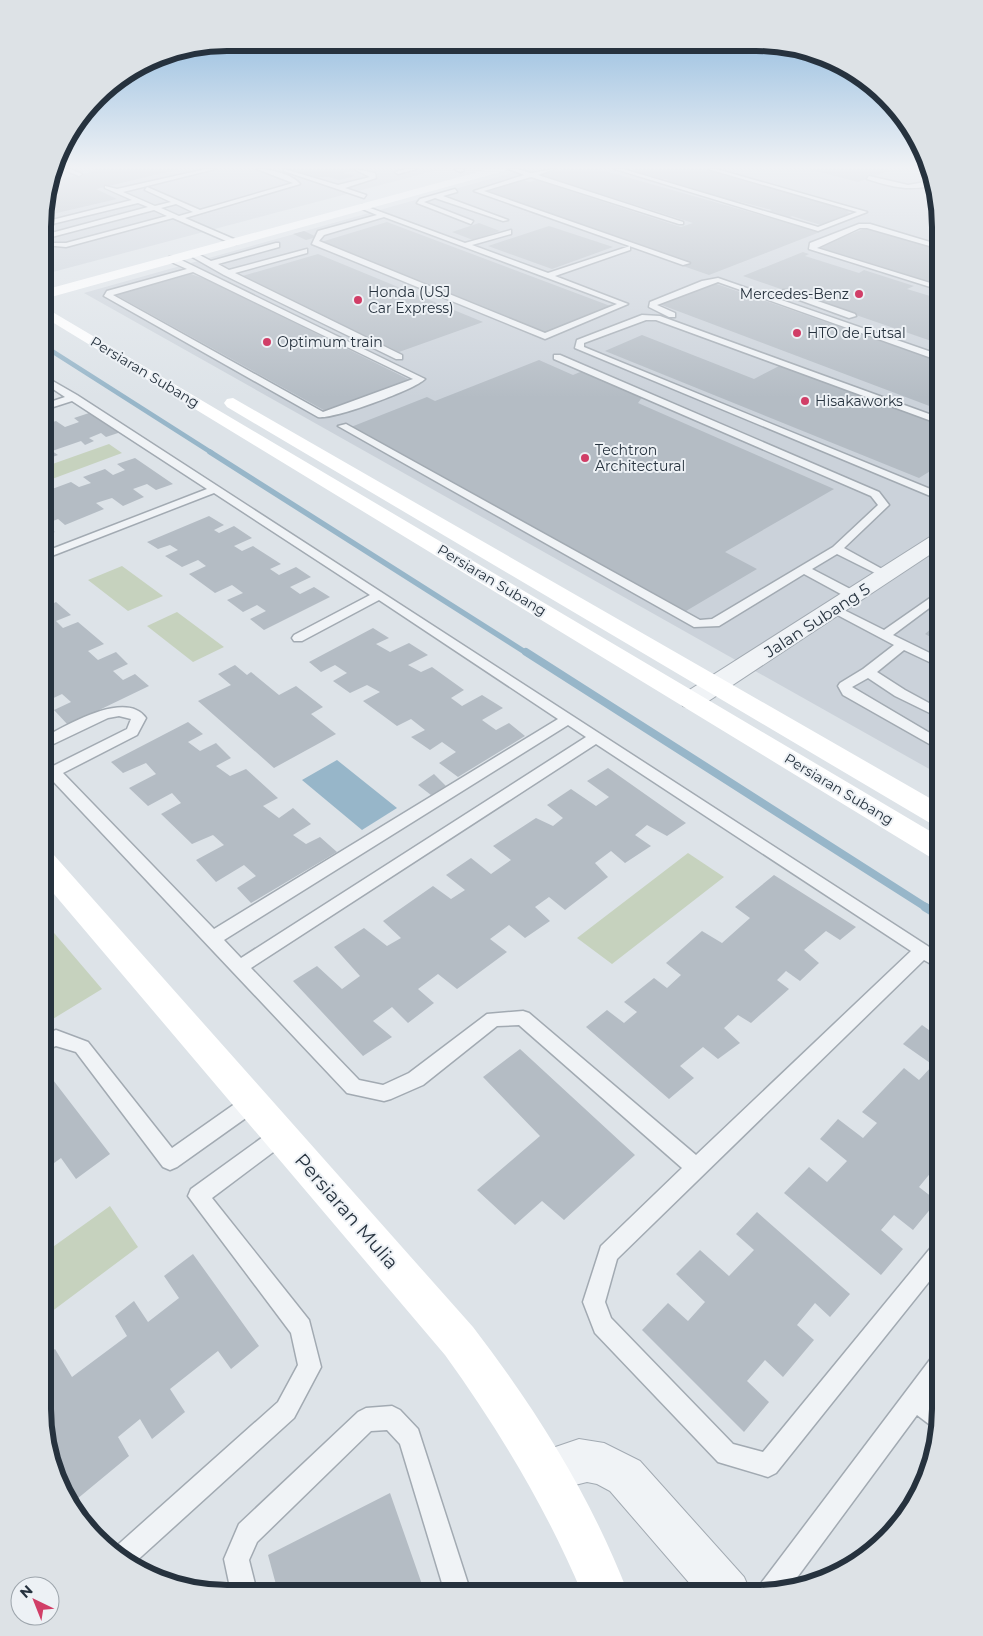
<svg xmlns="http://www.w3.org/2000/svg" width="983" height="1636" viewBox="0 0 983 1636" font-family="Montserrat,sans-serif">
  <style>
    .built { fill: #cbd2da }
    .green { fill: #c6d2be }
    .water { fill: #97b6c9 }
    .lines { fill: none; stroke-linecap: round; stroke-linejoin: round }
    .stream-far3 { stroke: #97b6c9; stroke-width: 4.5 }
    .stream-far2 { stroke: #97b6c9; stroke-width: 5.5 }
    .stream-far1 { stroke: #97b6c9; stroke-width: 8 }
    .stream { stroke: #97b6c9; stroke-width: 9 }
    .building { fill: #b4bcc4 }
    .lane-casing { stroke: #a2aab2; stroke-width: 3 }
    .street-casing { stroke: #a2aab2; stroke-width: 2 }
    .path { stroke: #bbc1c6; stroke-width: 4; stroke-dasharray: 4.5 4.5; stroke-linecap: butt }
    .lane { fill: #f0f3f6; fill-rule: evenodd }
    .street { fill: #f0f3f6; fill-rule: evenodd }
    .secondary { fill: #fff; fill-rule: evenodd }
    .poi-dot { fill: #d13e67; stroke: #edf1f5; stroke-width: 2 }
    .labels { text-anchor: middle; stroke-width: 4; stroke-linejoin: round; paint-order: stroke }
    .far-poi-label { font-size: 14px; fill: #26323e; stroke: #edf1f5; text-anchor: start }
    .far-street-label { font-size: 14px; fill: #26323e; stroke: #edf1f5 }
    .street-label { font-size: 16px; fill: #26323e; stroke: #edf1f5 }
    .near-street-label { font-size: 19px; fill: #26323e; stroke: #edf1f5 }
    .rim { fill: none; stroke: #26323e; stroke-width: 6 }
  </style>
  <rect width="100%" height="100%" fill="#dde3e8"/>
  <path class="built" d="M55,169H441L49,273L44,270V204Z
    M526,169H929L940,227V775L84,293Z"/>
  <path class="green" d="M109,444L122,453L44,482V467Z
    M122,566L163,596L128,611L88,580Z
    M177,612L224,647L193,662L147,626Z
    M688,853L724,877L612,964L577,938Z
    M43,920L102,989L43,1025Z
    M110,1206L138,1247L43,1318V1254Z"/>
  <path class="water" d="M337,760L397,808L362,830L302,780Z"/>
  <g class="lines">
    <path class="stream-far3" d="M44,346L212,453"/>
    <path class="stream-far2" d="M210,452L528,654"/>
    <path class="stream-far1" d="M526,652L927,908"/>
    <path class="stream" d="M925,907L940,916"/>
  </g>
  <path class="building" d="M91,169H180L96,189L117,199L44,216V204L51,181L96,171Z
    M290,169H357L344,173L355,176L339,180L329,177H313Z
    M564,169H598L820,232L709,275L683,266L692,263L480,192L522,180L530,182L536,180L681,227L693,223L541,175Z
    M635,169H707L854,210L847,212L853,214L824,226L792,216L788,218L767,212L772,210L737,201L732,202L686,186L682,187L664,182L669,180L629,171Z
    M808,169H886L892,170L858,182Z
    M387,222L613,307L546,333L321,242Z
    M479,223L500,231L473,240L452,232Z
    M549,226L613,247L552,269L488,246Z
    M866,228L940,250V285L818,247Z
    M304,231L317,237L306,240L293,234Z
    M803,252L809,254L805,256L859,273L864,270L914,286L907,289L940,299V344L743,276Z
    M318,254L483,322L399,352L239,277Z
    M191,274L208,280L412,381L329,413L116,295Z
    M714,283L940,362V410L659,304Z
    M642,335L754,379L783,364L940,423V465L919,478L605,351Z
    M539,360L573,375L585,370L643,396L638,403L834,489L725,552L757,569L686,611L351,427L427,397L435,401Z
    M92,412L121,432L106,437L101,433L89,438L94,441L85,445L81,441L52,451L58,455L44,460V434L46,433L44,425L56,421L65,427L79,422L74,418Z
    M135,458L173,484L156,490L147,484L133,489L144,497L123,506L112,498L96,503L104,509L65,525L58,519L45,524L55,532L44,536V492L71,482L79,487L91,483L83,477L105,469L113,475L125,470L117,464Z
    M209,516L224,525L214,530L219,533L234,526L252,538L234,546L242,551L253,546L281,564L270,569L279,575L296,567L311,577L290,587L300,594L314,587L330,597L264,630L250,619L266,611L257,605L243,612L227,600L243,593L232,585L215,593L189,574L206,566L198,560L182,567L165,556L178,550L170,545L158,549L147,542Z
    M56,602L71,615L56,621L63,628L78,622L104,644L88,651L98,660L116,652L128,664L113,671L123,680L135,674L149,686L68,725L54,710L71,702L62,694L43,703V681L49,679L43,673L44,608Z
    M940,621V642L925,634Z
    M373,628L389,638L376,644L390,652L409,643L428,655L408,665L421,672L432,667L464,690L451,698L462,706L482,695L503,708L482,720L496,730L509,723L525,736L458,777L439,763L456,752L442,742L430,750L411,737L425,730L411,719L397,726L363,701L380,692L367,685L350,693L333,681L347,673L335,665L321,672L309,662Z
    M235,665L247,675L251,672L279,695L296,686L323,707L311,714L336,734L274,768L198,701L231,685L218,674Z
    M188,722L203,734L188,742L200,751L216,743L231,758L216,766L230,776L246,769L278,798L263,806L279,818L293,808L311,824L293,835L306,844L320,837L337,852L251,903L237,888L256,876L244,865L216,882L196,860L224,845L213,835L192,844L161,814L181,803L172,793L148,806L129,788L156,774L146,763L123,773L111,762Z
    M43,752L52,761L43,766Z
    M608,768L686,823L667,836L647,825L635,835L651,846L625,863L611,851L595,863L608,877L565,910L549,897L535,907L550,921L525,938L509,925L490,939L507,952L457,989L438,974L418,989L434,1003L408,1023L392,1007L373,1021L392,1037L363,1056L293,981L317,966L342,989L360,976L334,947L364,928L387,946L401,938L383,921L433,886L451,899L465,890L446,875L471,858L491,874L511,860L493,846L536,818L553,826L563,818L547,805L571,789L596,806L609,797L587,781Z
    M434,774L446,786L431,795L418,785Z
    M774,875L856,927L840,940L826,931L804,950L819,963L800,981L786,971L777,980L789,989L751,1023L738,1015L724,1028L740,1043L718,1059L703,1047L680,1066L694,1078L669,1099L586,1027L607,1010L624,1023L637,1012L624,1002L654,978L667,988L681,975L666,963L702,931L722,943L750,918L735,907Z
    M922,1025L940,1038V1168L937,1165L919,1187L937,1201L913,1230L894,1215L881,1230L903,1249L881,1275L784,1193L809,1167L827,1182L847,1161L820,1139L838,1119L863,1138L877,1123L862,1112L904,1068L919,1080L933,1065L903,1044Z
    M520,1049L635,1155L564,1220L542,1201L515,1225L477,1190L540,1136L483,1077Z
    M50,1076L110,1154L76,1179L61,1158L43,1171V1080Z
    M757,1212L850,1294L830,1317L815,1303L797,1325L814,1340L783,1377L765,1360L747,1381L769,1402L744,1432L642,1330L668,1303L688,1321L705,1302L676,1274L700,1250L729,1276L754,1250L736,1234Z
    M193,1254L259,1346L231,1369L218,1351L170,1389L185,1412L152,1439L140,1419L118,1437L129,1456L71,1504L56,1479L42,1409L43,1358L55,1349L72,1377L127,1336L115,1316L134,1301L148,1322L179,1298L164,1276Z
    M390,1493L425,1593L278,1592L268,1555Z"/>
  <g class="lines">
    <g class="lane-casing">
      <path id="lane" d="M62,169H70L82,174L79,176Z
        M206,169H215L123,192L155,206L171,202L145,190L147,187L200,210L293,183L257,169C270,169 292,174 300,184L185,218L236,240V244H233L173,218L66,247L44,245V240L51,243H66L167,216L154,210L44,239V235L148,207L138,203L44,226V222L132,200L105,188V186L117,189ZM176,204L193,212L179,216L161,208Z
        M284,169L338,185L370,177L354,169L375,173L376,178L345,188L366,195L364,198L284,171Z
        M406,169H416L398,174L395,172Z
        M454,169H463L464,170L461,172Z
        M509,169H517L531,173L555,169L538,175L683,222V224H679L531,177L484,191L690,263L683,265L474,191L524,175Z
        M615,169H623L818,227L857,212L708,169H716L867,212L818,231Z
        M869,176L908,185L931,181L932,185C909,192 889,186 867,179Z
        M455,189L457,192L443,196L508,220L503,221L435,198L424,202L473,221L471,224L417,203L420,199Z
        M362,205L465,243L511,230V234L472,245L548,273L630,246V250L555,276L628,304L545,339L312,244L318,231L377,215L360,208ZM384,217L617,304L545,333L319,241L324,235Z
        M859,224H870L940,245V249L867,228H860L817,248L940,286V290L809,249L810,243Z
        M276,243H279V247L218,264L229,270L307,249V253L235,273L402,355V359H396L224,275L187,254L194,252L211,261Z
        M169,257H175L425,379C414,390 332,420 318,417L104,296L107,291L187,269L169,261ZM193,272L413,379L323,412L113,295Z
        M718,278L940,355V361L718,282L657,305L675,313V317H669L649,307L650,302L702,281Z
        M786,290L855,314L856,316L849,318L783,294V290Z
        M642,315L660,316L940,418V424L937,423L656,320H646L584,343V347L940,493V500L575,348L577,340Z
        M554,355H560L879,492L889,505L844,548L893,575L887,579L837,554L812,569L858,593L860,596L858,599H850L804,574L719,626L694,627L338,426L346,424L700,620L712,619L833,547L878,505L871,496L554,359Z
        M44,376L77,395L940,954V969L924,960L617,1259L605,1302L611,1318L733,1444L763,1452L933,1245L940,1242V1268L776,1473L768,1477L718,1462L595,1333L583,1302L601,1246L682,1168L519,1025L497,1026L423,1085L391,1099L384,1101L347,1093L51,779L43,782V771L127,729L131,719L119,716L108,718L43,749V738C65,726 126,689 146,718L137,735L63,773L214,929L558,719L379,600L302,641H294L292,638L294,635L370,595L214,493L44,559V552L207,489L72,401L44,410V404L65,397L44,383ZM568,725L586,737L241,958L224,940ZM596,744L911,951L696,1155L529,1013L523,1011L487,1014L409,1073L383,1085L359,1080L251,968Z
        M940,591V600L893,635L940,658V667L904,650L877,672L905,690L940,709V718L895,696L868,678L852,687L940,739V750L843,695L838,686L840,683L863,669L894,645L828,610L830,607H838L884,630Z
        M56,1030L88,1042L172,1148L246,1096L253,1094L260,1096L262,1102L260,1108L177,1167L170,1170L163,1167L76,1052L56,1046L43,1051V1035Z
        M281,1126L288,1129L291,1135L288,1141L212,1198L309,1320L321,1367L294,1418L132,1565L115,1555L112,1550L278,1402L298,1365L291,1333L188,1196L191,1189L274,1129Z
        M940,1354V1383L930,1396L940,1405L938,1431L917,1415L790,1587L759,1593L762,1582L932,1357Z
        M392,1406L400,1410L418,1429L471,1593H445L400,1444L387,1430L371,1431L257,1542L249,1560L257,1592H231L224,1559L239,1524L358,1412L366,1408Z"/>
    </g>
    <g class="street-casing">
      <path id="street" d="M940,533V548L701,706L692,708L683,706L680,700L683,694L933,535Z
        M579,1439L604,1443L640,1461L744,1577L751,1593H698L610,1491L597,1484L587,1482L547,1492L532,1485L525,1470L532,1455Z"/>
    </g>
    <path class="path" d="M43,914L51,910"/>
    <use href="#lane" class="lane"/>
    <use href="#street" class="street"/>
    <path class="secondary" d="M489,169H506L504,171L44,299V290Z
      M44,307L940,837V860L930,857L44,317Z
      M233,398L940,804V826L930,823L227,407L224,403L227,399Z
      M43,851L53,854L473,1327C536,1409 591,1497 628,1593H582C546,1508 499,1430 445,1355L43,881Z"/>
  </g>
  <linearGradient id="sky" x2="0" y2="1"><stop stop-color="#87b5dc"/><stop offset="0.42" stop-color="#f0f2f5"/><stop offset="1" stop-color="#f0f2f5" stop-opacity="0"/></linearGradient>
  <rect width="983" height="398" fill="url(#sky)"/>
  <g class="poi-dot">
    <circle cx="859" cy="294" r="5"/>
    <circle cx="358" cy="300" r="5"/>
    <circle cx="797" cy="333" r="5"/>
    <circle cx="267" cy="342" r="5"/>
    <circle cx="805" cy="401" r="5"/>
    <circle cx="585" cy="458" r="5"/>
  </g>
  <g class="labels">
    <g class="far-poi-label">
      <text x="368" y="297">Honda (USJ<tspan x="368" dy="16">Car Express)</tspan></text>
      <text x="849" y="299" text-anchor="end">Mercedes-Benz</text>
      <text x="807" y="338">HTO de Futsal</text>
      <text x="277" y="347">Optimum train</text>
      <text x="815" y="406">Hisakaworks</text>
      <text x="595" y="455">Techtron<tspan x="595" dy="16">Architectural</tspan></text>
    </g>
    <g class="far-street-label">
      <text transform="translate(145 372) rotate(31)" y="5">Persiaran Subang</text>
      <text transform="translate(492 580) rotate(31)" y="5">Persiaran Subang</text>
      <text transform="translate(839 789) rotate(31)" y="5">Persiaran Subang</text>
    </g>
    <g class="street-label">
      <text transform="translate(817 620) rotate(-33)" y="6">Jalan Subang 5</text>
    </g>
    <g class="near-street-label">
      <text transform="translate(347 1211) rotate(49)" y="7">Persiaran Mulia</text>
    </g>
  </g>
  <path d="M0 0H983V1636H0ZM227 51H756A176 176 0 0 1 932 227V1409A176 176 0 0 1 756 1585H227A176 176 0 0 1 51 1409V227A176 176 0 0 1 227 51Z" fill="#dde2e6" fill-rule="evenodd"/>
  <path class="rim" d="M227 51H756A176 176 0 0 1 932 227V1409A176 176 0 0 1 756 1585H227A176 176 0 0 1 51 1409V227A176 176 0 0 1 227 51Z"/>
  <g transform="translate(35 1601) rotate(317)"><circle r="24" fill="#edf1f5" stroke="#9da5ac"/>
  <path d="M0-4L9 19L0 12L-9 19Z" fill="#d13e67"/>
  <text y="-8" font-size="14" font-weight="bold" text-anchor="middle" fill="#26323e">N</text>
  </g>
</svg>
